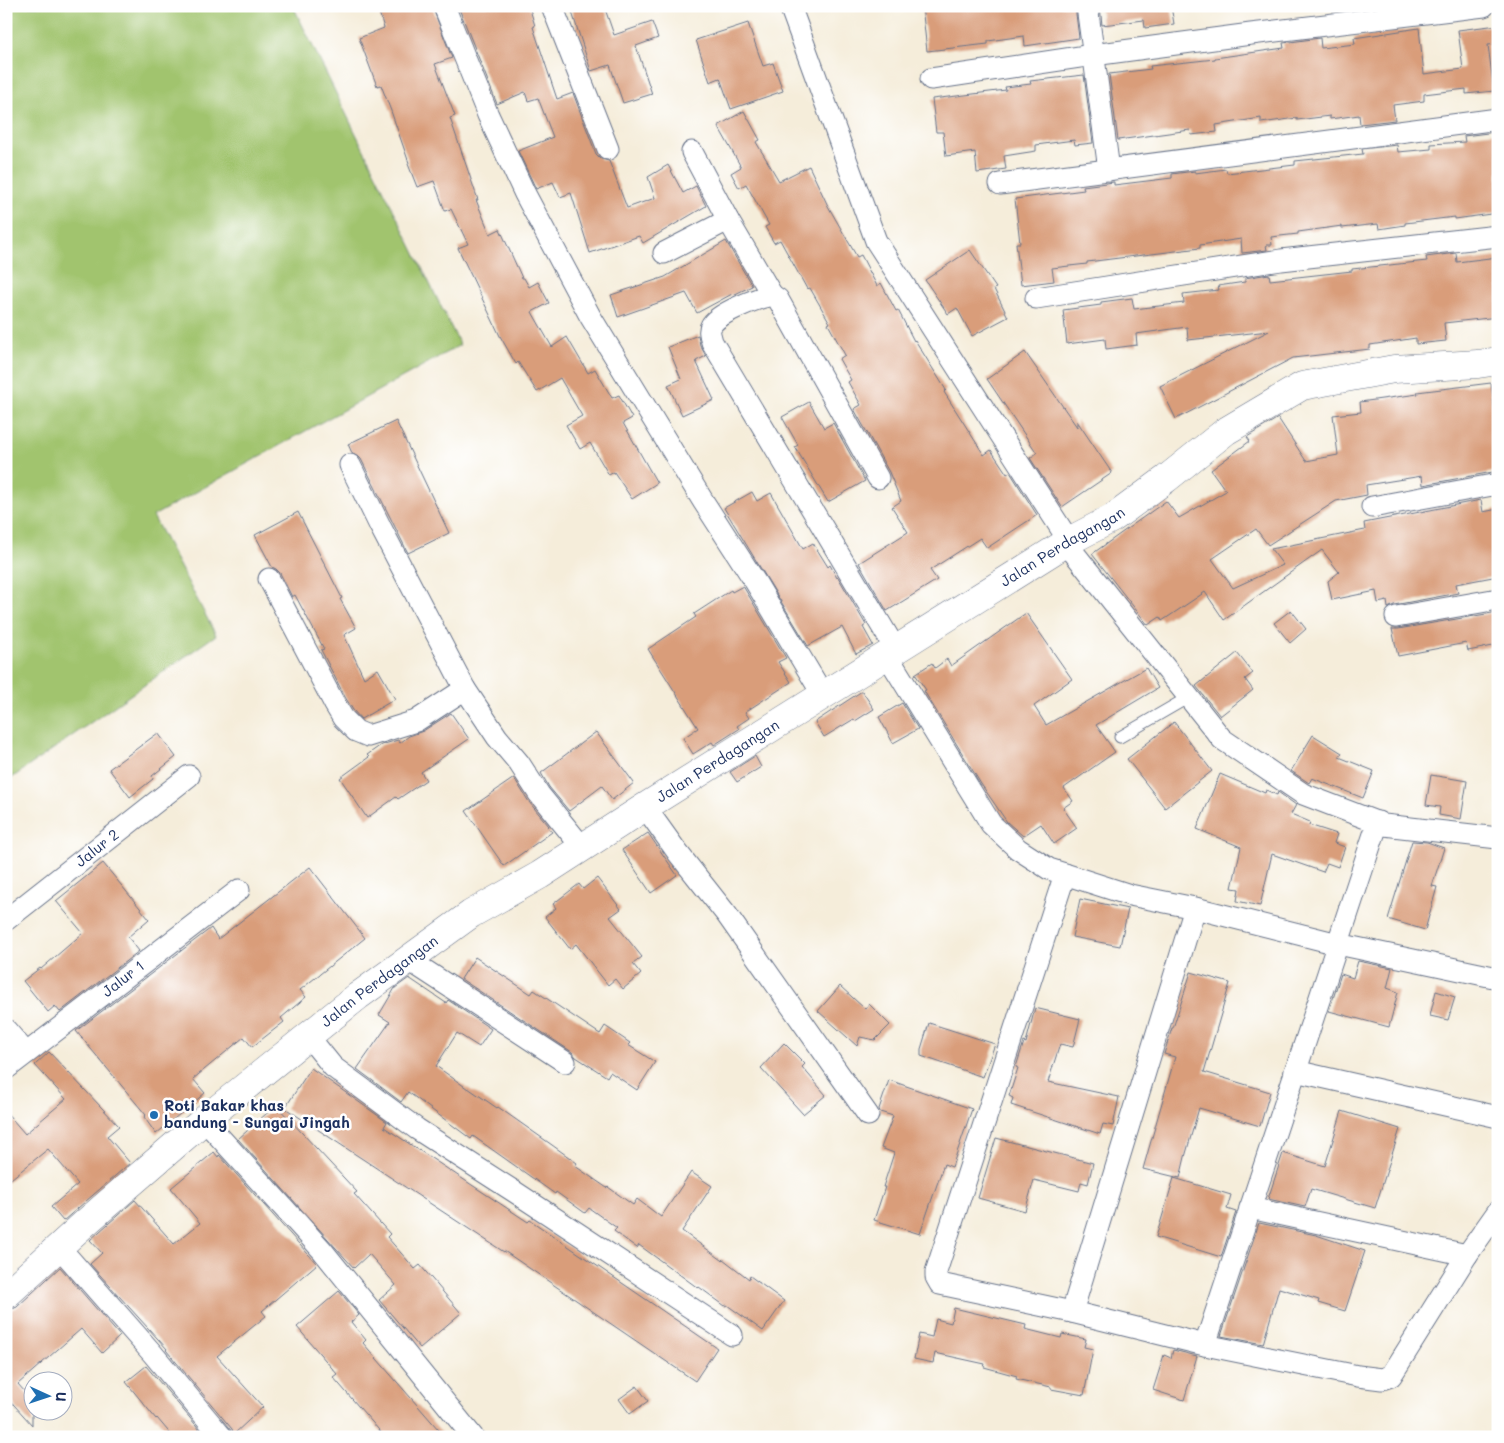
<svg xmlns="http://www.w3.org/2000/svg" width="1504" height="1443" viewBox="0 0 1504 1443" font-family="Mali,sans-serif">
  <style>
    .green { fill: #a1c46e; stroke: #5e7a66 }
    .building { fill: #d99d7a }
    .lines { fill: none; stroke-linecap: round; stroke-linejoin: round }
    .lane-casing { stroke: #677289; stroke-width: 13 }
    .street-casing { stroke: #677289; stroke-width: 23 }
    .secondary-casing { stroke: #677289; stroke-width: 29 }
    .lane { stroke: #fff; stroke-width: 11 }
    .street { stroke: #fff; stroke-width: 21 }
    .secondary { stroke: #fff; stroke-width: 28 }
    .poi-dot { fill: #1f6fb2; stroke: #fff; stroke-width: 2 }
    .labels { text-anchor: middle; stroke-width: 5; stroke-linejoin: round; paint-order: stroke }
    .street-label { font-size: 15px; fill: #1b2f5e; stroke: #fff }
    .poi-label { font-size: 15px; font-weight: bold; fill: #1b2f5e; stroke: #fff; text-anchor: start }
  </style>
  <rect width="100%" height="100%" fill="#fff"/>
  <filter id="ink" filterUnits="userSpaceOnUse"><feTurbulence type="fractalNoise" baseFrequency=".02" numOctaves="2"/><feDisplacementMap in="SourceGraphic" scale="10" xChannelSelector="R" yChannelSelector="G"/><feConvolveMatrix kernelMatrix="1 2 1 2 8 2 1 2 1" color-interpolation-filters="sRGB"/></filter>
  <filter id="wash" filterUnits="userSpaceOnUse"><feTurbulence type="fractalNoise" baseFrequency=".0096" numOctaves="4" result="noise"/><feDisplacementMap in="SourceGraphic" scale="20" xChannelSelector="R" yChannelSelector="G"/><feGaussianBlur stdDeviation="1.12" result="paint"/><feColorMatrix in="noise" values="0 0 0 0 0 0 0 0 0 0 0 0 0 0 0 0 0 1.4 0 .05"/><feComposite in="paint" operator="in"/></filter>
  <g filter="url(#wash)">
    <rect width="100%" height="100%" fill="#f5edda"/>
    <path class="green" d="M6,6H293L460,345L153,516L216,635L6,782Z"/>
    <g id="blocks">
      <path class="building" d="M377,6H432L452,58L435,64L455,116L450,118L478,200H476L490,234L500,229L522,278H524L529,287L538,282L549,303L532,312L552,347L567,337L588,373L595,369L612,398L619,395L632,418L623,423L657,483L632,499L614,472L609,475L590,443L580,449L566,425L582,416L560,378L537,392L518,362L516,364L500,336L458,248L468,244L451,209L445,211L434,181L417,187L408,164L409,163L391,111L381,85L377,86L359,38L384,28Z
        M458,6H529L535,26L533,27L557,99L573,93L596,154L601,159L609,161L627,208L655,198L648,177L668,165L683,193L696,186L706,206L643,243L639,236L590,253L571,193L560,197L553,182L536,189L518,151L553,137L538,98L528,101L525,92L497,104Z
        M570,6H604L614,35L652,22L658,38L636,46L652,94L623,103L610,65L591,71Z
        M922,6H1075L1079,38L1025,46L1024,36L988,41V44L927,51Z
        M1100,6H1171L1174,24L1145,28L1144,20L1102,25Z
        M748,23L763,66L773,63L783,91L731,109L720,78L710,82L696,40Z
        M1498,25V44L1488,45L1494,91L1466,94V89L1424,94V101L1393,105L1395,120L1360,124L1359,115L1330,119V116L1297,120V118L1261,123V118L1216,125L1217,132L1191,135L1190,130L1118,140L1109,74L1151,69L1150,66L1215,59V58L1284,48L1283,43L1320,38L1321,48L1355,44L1354,38L1419,28L1424,74L1463,69L1458,30Z
        M1084,75L1093,143L1075,145L1074,140L1036,145V151L1004,156L1006,169L977,173L975,152L946,156L943,132H936L932,99L1006,90L1005,87L1031,84L1030,81Z
        M744,111L760,140L756,142L779,181L809,166L828,206L857,257L861,255L877,286L881,283L896,311L898,310L914,341L915,340L946,390L944,392L984,455L991,450L1007,474L1010,472L1037,515L987,548L980,538L930,570L937,580L887,611L859,563L908,532L892,507L901,501L889,472L854,409L861,405L848,382L851,380L839,359L845,355L828,324L830,323L810,288L807,289L780,240L774,243L765,227L769,225L746,184L739,188L731,173L741,167L718,126Z
        M1496,132L1498,151V213L1455,219V217L1405,223V225L1379,229L1378,224L1342,228V226L1298,232V234L1271,237L1272,245H1266L1267,250L1242,253L1241,239L1200,245V248L1087,262V264L1052,268L1054,281L1021,285L1016,243H1020L1015,199L1084,190L1083,186L1114,182V185L1172,178V174L1195,171V173L1226,169L1227,173L1295,165V161L1363,154L1362,149L1397,145L1398,152L1431,149V144L1465,142L1464,136Z
        M726,241L752,286L733,295L732,294L697,313L686,293L618,317L611,295L665,277Z
        M970,250L996,288L994,289L1008,317L972,336L957,308L948,314L925,280Z
        M1456,253L1457,262L1498,257V317L1444,323L1446,341L1416,344V338L1370,345V349L1293,358L1176,419L1160,386L1269,331L1188,340L1187,327L1136,334L1137,345L1106,349L1105,339L1067,344L1063,310L1101,305V302L1132,298L1134,309L1184,303L1183,294L1219,290L1218,286L1245,282V278L1269,274L1270,280L1352,271V269L1427,261L1426,257Z
        M698,335L700,345L706,356L696,361L714,400L682,415L668,385L681,379L668,347Z
        M1025,352L1077,427V421L1112,473L1062,507L1030,458L1037,453L987,379Z
        M1491,383L1498,437V471L1423,485L1422,476L1366,485L1367,495L1336,501L1268,545L1256,529L1212,559L1233,588L1283,565L1271,549L1365,530L1364,523L1481,500L1483,512L1498,509V576L1456,584L1458,593L1394,605L1388,608L1387,601L1378,603L1376,591L1332,600L1328,581L1339,572L1322,550L1224,620L1205,592L1162,621L1160,617L1148,625L1092,554L1166,501L1179,518L1226,491L1211,470L1250,441L1247,437L1278,418L1306,461L1338,455L1333,415L1361,412L1360,402L1418,394L1417,392Z
        M809,402L824,428L833,423L865,481L828,502L795,447L798,445L782,417Z
        M396,421L449,533L408,553L361,459L357,455L352,453L348,444Z
        M752,492L757,501L771,493L803,549L813,543L828,567L830,565L837,578L838,577L866,625L863,627L873,645L856,654L842,627L808,646L724,508Z
        M298,512L342,598L340,599L356,628L344,635L364,678L378,669L395,699L361,719L353,710L345,697L321,650L324,649L295,595L292,597L280,573L276,569L272,567L255,535Z
        M743,586L786,658L778,662L791,682L745,712L749,718L737,726L739,729L714,745L712,742L693,754L683,738L698,728L648,649L696,617L694,614L731,590L732,592Z
        M1291,610L1306,629L1290,643L1274,623Z
        M1498,612V645L1468,651L1466,643L1398,656L1392,629H1398Z
        M1026,613L1072,679L1034,706L1046,725L1146,668L1158,688L1096,725L1115,752L1064,788L1073,801L1063,808L1077,828L1054,844L1041,824L1023,836L1007,822L981,784L924,691L926,690L915,674L932,663L935,668L947,659L951,666Z
        M1237,653L1253,673L1245,679L1253,690L1220,716L1196,686Z
        M862,691L874,709L855,721L854,719L824,737L815,722Z
        M902,703L918,729L893,743L879,717Z
        M451,713L469,739L421,772L426,780L398,799L396,797L367,818L340,778L369,757L367,755L381,745L398,740L400,743L409,736L423,731Z
        M1174,722L1212,771L1165,808L1127,759Z
        M596,732L634,783L612,800L602,786L569,811L549,787L541,773Z
        M158,733L176,757L152,776L153,779L130,797L109,769Z
        M1313,735L1342,753L1339,757L1374,771L1363,798L1312,778L1309,783L1291,771Z
        M755,756L761,767L737,782L730,772Z
        M1220,774L1265,793L1266,790L1277,795L1278,792L1296,805L1291,814L1310,822L1309,825L1337,834L1334,843L1345,847L1338,867L1327,863L1323,872L1272,854L1260,906L1237,901L1239,889L1232,888L1241,847L1197,829Z
        M1431,775L1467,781L1461,819L1439,815L1440,807L1426,805Z
        M514,778L529,802L549,826L548,827L552,832L504,866L466,811Z
        M648,833L677,875L651,893L622,850Z
        M1412,841L1427,842L1444,848L1432,886L1437,887L1425,930L1388,919Z
        M103,863L149,919L128,937L139,951L60,1012L55,1006L48,1012L23,981L40,968L41,969L83,933L56,901Z
        M310,867L365,938L300,990L306,997L281,1018L284,1022L252,1047L244,1037L193,1079L205,1093L156,1134L144,1117L146,1115L76,1031L211,928L218,939Z
        M597,878L621,909L610,917L642,957L633,964L641,974L623,989L615,979L608,985L576,944L570,949L545,917L556,908L553,904L579,884L583,889Z
        M1080,899L1128,909L1120,946L1072,937Z
        M475,957L531,994L534,990L600,1034L605,1026L630,1043L628,1045L655,1062L637,1090L610,1072L607,1077L576,1057L572,1052L461,979Z
        M1358,961L1392,968L1387,988L1398,992L1389,1027L1329,1011L1341,974L1353,978Z
        M1191,972L1230,983L1204,1072L1270,1092L1260,1126L1199,1108L1185,1157L1180,1178L1143,1169L1175,1057L1164,1054L1172,1028H1173Z
        M409,978L446,1003L448,1000L491,1029L479,1047L457,1033L436,1066L468,1089V1088L497,1108L498,1107L552,1145L577,1163L575,1166L607,1188L608,1187L633,1205L637,1199L661,1217L691,1172L712,1186L682,1231L722,1260L723,1259L749,1279L750,1276L784,1301L763,1331L727,1305L725,1306L699,1287L698,1288L639,1245L637,1248L614,1231L617,1228L589,1208L585,1213L556,1192L555,1194L473,1136L471,1139L408,1092L401,1102L357,1069L390,1022L379,1015L395,988Z
        M840,986L865,1009L869,1004L890,1025L875,1040L860,1037L857,1046L818,1011Z
        M1436,991L1455,997L1448,1020L1430,1016Z
        M1035,1008L1080,1019L1073,1047L1060,1044L1048,1082L1119,1097L1113,1126L1103,1124L1100,1134L1011,1105L1013,1098L1009,1096L1018,1068L1016,1067L1024,1042L1026,1043Z
        M929,1023L995,1044L983,1077L921,1056V1049Z
        M784,1043L805,1064L802,1067L826,1095L803,1114L761,1068Z
        M49,1052L119,1126L107,1136L130,1163L63,1221L51,1207L78,1184L48,1149L6,1183V1112L25,1134L66,1099L35,1065Z
        M311,1068L387,1122L384,1127L528,1222L530,1220L717,1348L695,1381L504,1251V1252L285,1108Z
        M889,1080L972,1109L952,1167L944,1164L920,1234L874,1220L885,1187H883L894,1153L881,1148L893,1116L880,1112L879,1109Z
        M276,1105L357,1192L354,1194L390,1234L387,1237L415,1269L420,1265L461,1313L420,1348L379,1300L396,1285L369,1254L354,1268L238,1139Z
        M1342,1111L1400,1129L1375,1208L1311,1189L1305,1207L1268,1199L1283,1153L1325,1166Z
        M996,1138L1093,1163L1088,1184L1081,1182L1079,1191L1034,1180L1025,1211L978,1198Z
        M214,1152L218,1157L219,1155L317,1264L262,1311L266,1316L217,1356L263,1407L234,1434L232,1429L166,1350L167,1349L90,1264L102,1253L90,1240L135,1200L174,1244L200,1223L171,1188Z
        M1174,1178L1231,1195L1227,1209L1236,1212L1221,1257L1156,1237Z
        M1259,1223L1316,1235L1365,1251L1345,1311L1318,1303L1319,1300L1279,1288L1263,1344L1221,1336Z
        M60,1267L120,1336L102,1353L81,1329L18,1384L32,1400V1425L6,1396V1310H10L17,1307Z
        M339,1291L359,1315L351,1322L366,1340L363,1343L445,1437H385L333,1377L337,1374L297,1327Z
        M954,1308L1026,1325L1025,1329L1061,1338L1062,1334L1086,1339L1084,1347L1093,1349L1084,1395L1051,1389V1387L1016,1379L1017,1376L984,1367L985,1364L935,1353L933,1363L914,1359L919,1334L932,1337L936,1319L951,1323Z
        M1173,1350L1197,1356L1184,1400L1153,1390L1164,1355L1171,1358Z
        M146,1366L206,1437H173L157,1418L156,1419L126,1382Z
        M637,1386L648,1401L630,1414L619,1399Z"/>
    </g>
  </g>
  <g filter="url(#ink)">
    <use href="#blocks" fill-opacity="0" stroke="#677289" stroke-width="1"/>
    <g class="lines">
      <g class="lane-casing">
        <path id="lane" d="M1120,737L1189,697"/>
      </g>
      <g class="street-casing">
        <g id="street">
          <path d="M444,6L488,115L525,194L590,316L703,501L756,583L823,695"/>
          <path d="M552,6L608,149"/>
          <path d="M790,6L876,241L1069,541"/>
          <path d="M1087,6L1109,170"/>
          <path d="M931,79L1093,55L1251,34L1484,6"/>
          <path d="M692,152L728,220L772,295"/>
          <path d="M1000,184L1498,119"/>
          <path d="M664,253L728,220"/>
          <path d="M1036,298L1281,260L1498,236"/>
          <path d="M350,465L380,526L465,689L497,737L519,763L539,794L582,847"/>
          <path d="M878,478L778,299L772,295C758,298 717,313 711,326C708,331 711,337 712,342L896,650"/>
          <path d="M1372,507L1498,484"/>
          <path d="M1066,543L1222,739L1303,794L1384,825L1498,838"/>
          <path d="M269,579L334,703L343,718L356,731L368,736L416,721L465,689"/>
          <path d="M1396,617L1498,599"/>
          <path d="M887,655L991,824L1018,849L1049,869L1130,895L1195,908L1338,944L1498,978"/>
          <path d="M645,807L678,853L727,915L868,1115"/>
          <path d="M1065,874L936,1272V1277L940,1284L1072,1312L1205,1345L1358,1376L1382,1379L1391,1376L1467,1255L1498,1211"/>
          <path id="s1" d="M6,920L189,776"/>
          <path d="M409,960L565,1062"/>
          <path d="M6,1030L26,1053"/>
          <path d="M308,1036L333,1067L417,1129L515,1192L732,1335"/>
          <path id="s2" d="M6,1069L239,890"/>
          <path d="M1295,1071L1498,1117"/>
          <path d="M204,1120L322,1250L473,1437"/>
          <path d="M1250,1208L1467,1255"/>
          <path d="M59,1247L153,1354L222,1437"/>
          <path d="M1072,1312L1195,908"/>
          <path d="M1205,1345L1378,822"/>
        </g>
      </g>
      <g class="secondary-casing">
        <g id="secondary">
          <path id="s3" d="M6,1295L84,1224L204,1120L358,996L471,914L540,875L645,807L1069,541L1113,518L1166,479L1226,431L1302,386L1394,369L1478,364L1498,361"/>
        </g>
      </g>
      <use href="#lane" class="lane"/>
      <use href="#street" class="street"/>
      <use href="#secondary" class="secondary"/>
    </g>
  </g>
  <circle class="poi-dot" cx="154" cy="1115" r="5"/>
  <g class="labels">
    <g class="street-label">
      <text dy="5" stroke="none"><textPath href="#s3" startOffset="1298">Jalan Perdagangan</textPath></text>
      <text dy="5" stroke="none"><textPath href="#s3" startOffset="892">Jalan Perdagangan</textPath></text>
      <text dy="5" stroke="none"><textPath href="#s1" startOffset="116">Jalur 2</textPath></text>
      <text dy="5" stroke="none"><textPath href="#s2" startOffset="148">Jalur 1</textPath></text>
      <text dy="5" stroke="none"><textPath href="#s3" startOffset="488">Jalan Perdagangan</textPath></text>
    </g>
    <g class="poi-label">
      <text x="164" y="1111">Roti Bakar khas<tspan x="164" dy="17">bandung - Sungai Jingah</tspan></text>
    </g>
  </g>
  <rect width="1504" height="1443" fill="none" stroke="#fff" stroke-width="25"/>
  <g transform="translate(48 1396) rotate(93)"><circle r="24" fill="#ffffff" stroke="#a4acbf"/>
  <path d="M0-4L9 19L0 12L-9 19Z" fill="#1f6fb2"/>
  <text y="-8" font-size="14" font-weight="bold" text-anchor="middle" fill="#1b2f5e">U</text>
  </g>
</svg>
